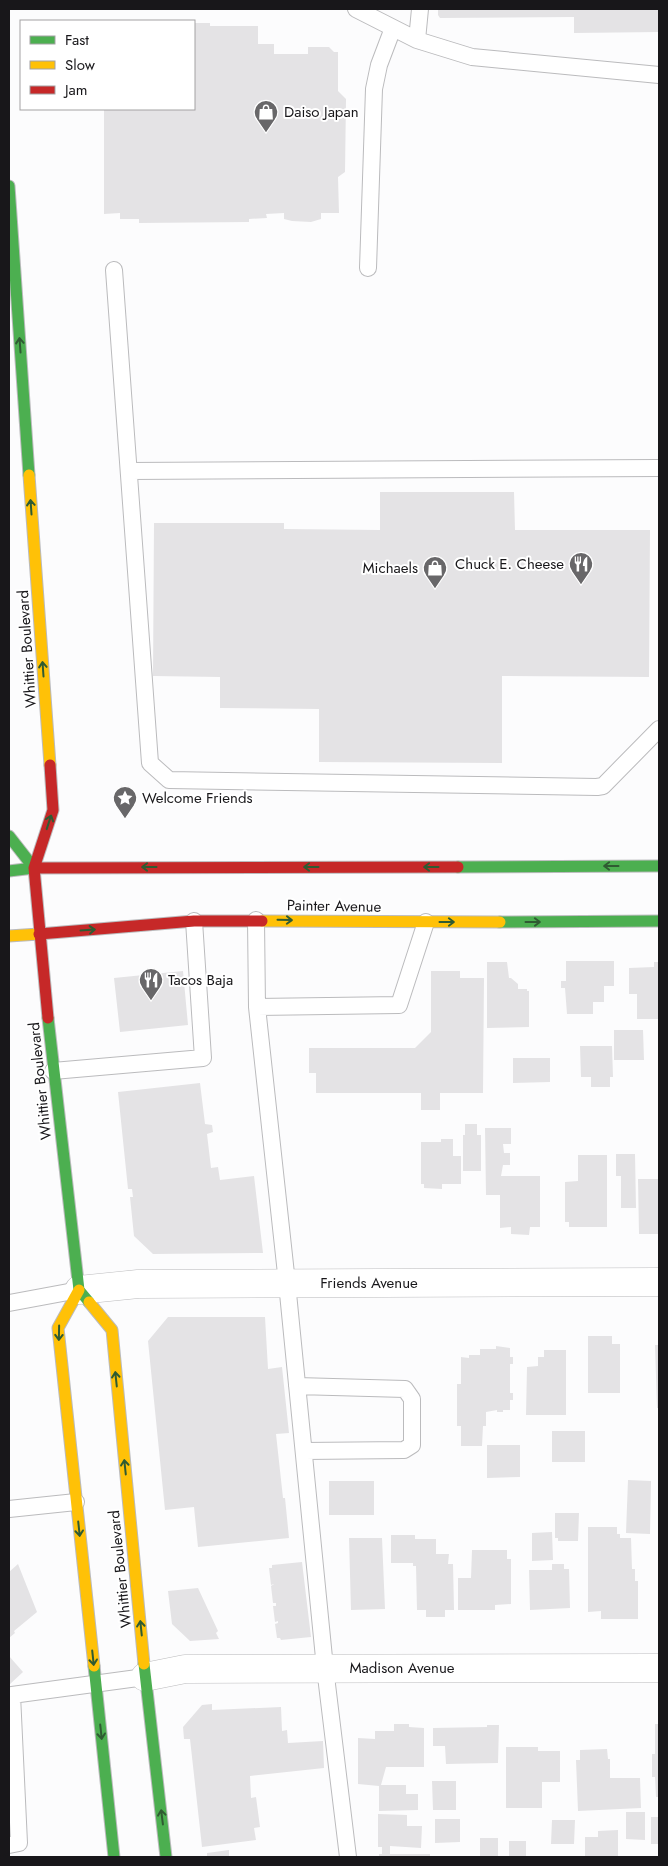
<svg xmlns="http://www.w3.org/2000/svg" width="668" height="1866" viewBox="0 0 668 1866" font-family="Jost,sans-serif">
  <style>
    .building { fill: #e4e3e5 }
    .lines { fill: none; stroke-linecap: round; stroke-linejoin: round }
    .lane-casing { stroke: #bbbbbd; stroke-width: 18 }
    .street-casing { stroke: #bbbbbd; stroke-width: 29 }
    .fast-casing { stroke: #bbbbbd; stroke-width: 13 }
    .slow-casing { stroke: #bbbbbd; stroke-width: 13 }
    .jam-casing { stroke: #bbbbbd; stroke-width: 13 }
    .lane { stroke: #fff; stroke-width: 16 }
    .street { stroke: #fff; stroke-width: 28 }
    .fast { stroke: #4caf50; stroke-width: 11 }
    .slow { stroke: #ffc107; stroke-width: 11 }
    .jam { stroke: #c62828; stroke-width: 11 }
    .oneway { stroke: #2f5b32 }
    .labels { text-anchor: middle; stroke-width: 4; stroke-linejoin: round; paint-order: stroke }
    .poi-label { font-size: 15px; fill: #18171a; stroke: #fff; text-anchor: start }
    .street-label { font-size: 15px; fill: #18171a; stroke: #fff }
  </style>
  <rect width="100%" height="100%" fill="#fcfcfd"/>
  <path class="building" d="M438,9H659V32L574,33V17L440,18L438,15Z
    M194,23H210V26H258V44H274V54H308V47H329L334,52H338V91L346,99L345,172L338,177L339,213H321V219L311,222L292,221L284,219V213L266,214L267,218L249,219V222L139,223V219H120V213L104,214V109H194Z
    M380,492H514L515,530H650L649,677L502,676V763L319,762V709L220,708V677L153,676L154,523H284V529L380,530Z
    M566,961H614V986H604V1002H593V1014H567L565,988H561V981H566Z
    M487,962H507L509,978H511L518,984V989H527V991H529V1027L487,1028Z
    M654,962H659V1019H637V994H629V968L654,967Z
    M183,971L188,1025L120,1032L114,978Z
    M431,971H460V978H484L483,1093H440V1110H421V1093H316V1073H309V1048H415L431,1032Z
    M614,1030H643L644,1060H614Z
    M580,1046H612L613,1077H610V1087H591V1077H581Z
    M513,1058H550V1082L513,1083Z
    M200,1083L205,1124L212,1125L213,1132L207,1134L211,1168L218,1167L220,1180L254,1176L263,1253L153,1254L134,1236L130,1197H133L132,1189H128L118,1092Z
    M465,1124H477V1135H481V1171H463V1135H465Z
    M485,1128H511V1144H503L504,1153H510V1165H503L501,1176H540V1227H530L529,1235L511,1234V1227L500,1228V1195H486Z
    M441,1139H453V1156H461V1184H442V1189L424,1188V1184H421V1142H441Z
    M616,1154H635L636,1208H621V1176H616Z
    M578,1155H607V1227H569V1222H565V1182L578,1181Z
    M638,1179H659V1234H639Z
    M168,1317H265L268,1369L282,1367L289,1433L276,1434L283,1498H285L289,1538L198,1547L194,1507L165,1510L148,1341Z
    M588,1336H612V1344H620V1393H588Z
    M655,1345H659V1408H657Z
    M496,1346L510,1348V1357H513V1364H510V1393H513V1400H510V1410H503V1412H497V1410L486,1412V1426H483L482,1446H461V1426H457V1384H461V1357L469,1358V1355H480V1349H496Z
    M544,1350H566V1415H526L527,1367L538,1366V1357H544Z
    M552,1431H585V1462H552Z
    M487,1445H520V1477L487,1478Z
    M628,1480L651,1481L650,1534L626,1533Z
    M329,1481H374V1515H329Z
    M555,1513H579L578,1541H558V1538H555Z
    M588,1527H617V1534H620V1538H631L632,1569H635V1581H638V1619H601V1611L588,1612Z
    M552,1532L553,1560L532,1561V1533Z
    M391,1535H415V1539H436V1554H449L448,1564H453L454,1610H445V1617H426V1610H417L416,1566H413V1563H391Z
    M349,1538H382L385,1609L351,1610Z
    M472,1550H507V1559H511V1604L495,1605V1610H458V1578H471Z
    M302,1562L311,1637L281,1640L280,1638H277L275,1624L278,1623V1621L275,1622L273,1606H276V1603H273L271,1586L274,1584L271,1585L269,1568H272V1565Z
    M18,1564L37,1612L14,1631L15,1633L9,1638V1572Z
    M552,1564H564V1569H569L570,1608L530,1610L529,1570H552Z
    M198,1588L218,1631L216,1633L219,1639L190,1641L172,1624L168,1591Z
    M9,1656L23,1672L9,1685Z
    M212,1704V1710L281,1707L282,1731L287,1730L288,1743L323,1741L324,1768L250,1776L251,1798L256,1797L260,1827L254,1828L256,1840L202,1847L190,1739H184L183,1727L202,1705Z
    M394,1724H409V1727L424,1728V1767H386L381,1785H406V1794H418V1810L379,1811V1786L358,1784V1738L375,1739V1731H394Z
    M655,1724H659V1797H656L655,1777H652V1754H655Z
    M487,1725H499L498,1763L446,1764L445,1746H433V1728L487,1727Z
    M506,1747H538V1751H560V1782H542V1808H506Z
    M607,1749L608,1759H610V1778H640L641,1808L578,1811L576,1760H580V1750Z
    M432,1781H456V1810H433Z
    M626,1812H645V1840L626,1839Z
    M378,1814L407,1815V1826H422L421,1848L390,1846V1854H430V1857H379V1854H382V1847H378Z
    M651,1817H659V1844H651Z
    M435,1819H460V1842L435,1843Z
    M552,1820H575L574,1844H551Z
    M618,1830V1857H585V1837H598V1831Z
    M480,1838H498V1856L480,1857Z
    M509,1841H526V1857H509Z
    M229,1850V1857H207V1853Z"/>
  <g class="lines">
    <g class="lane-casing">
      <path id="lane" d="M356,9L417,40L472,57L659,75
        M417,40L420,9
        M368,268L374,89L379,65L393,28
        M114,270L150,763L169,780L597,787L603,786L659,729
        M129,471L659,468
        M256,920L257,1007L287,1283L325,1668L348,1857
        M257,1007L399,1005L426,922
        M53,1071L203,1058L194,921
        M9,1303L79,1290
        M297,1386L405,1389L412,1399V1445L404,1450L304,1451
        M9,1509L76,1502
        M9,1697L12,1695L145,1677
        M9,1845L19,1843L12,1695"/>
    </g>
    <g class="street-casing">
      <path id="street" d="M79,1290L138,1284L659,1282
        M145,1677L185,1669L659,1668"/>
    </g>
    <g class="fast-casing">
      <path id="fast" d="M9,186L29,475
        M9,836L34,868
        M458,867L659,866
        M9,871L34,868
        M500,922L659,921
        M48,1018L79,1290L89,1302
        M144,1664L166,1857
        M94,1666L114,1857"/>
    </g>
    <g class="slow-casing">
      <path id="slow" d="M29,475L50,765
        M262,921L500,922
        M9,936L39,934
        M79,1290L58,1328L94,1666
        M89,1302L112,1330L144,1664"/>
    </g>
    <g class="jam-casing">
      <path id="jam" d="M34,868L458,867
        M39,934L194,921H262
        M48,1018L34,868L53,810L50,765"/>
    </g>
    <use href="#lane" class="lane"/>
    <use href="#street" class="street"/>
    <use href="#fast" class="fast"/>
    <use href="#slow" class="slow"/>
    <use href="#jam" class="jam"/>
  </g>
  <defs><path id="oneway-shaft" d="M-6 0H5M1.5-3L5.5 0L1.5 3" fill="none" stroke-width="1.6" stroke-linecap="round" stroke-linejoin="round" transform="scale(1.25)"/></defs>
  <g class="oneway">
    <use href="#oneway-shaft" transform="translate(20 345) rotate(-94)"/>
    <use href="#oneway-shaft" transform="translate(31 507) rotate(-94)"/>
    <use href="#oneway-shaft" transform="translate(43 669) rotate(-94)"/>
    <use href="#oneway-shaft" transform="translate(49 822) rotate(-72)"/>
    <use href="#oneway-shaft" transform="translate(611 866) rotate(180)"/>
    <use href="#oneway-shaft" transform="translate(149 867) rotate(180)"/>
    <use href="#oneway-shaft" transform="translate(311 867) rotate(180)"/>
    <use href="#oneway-shaft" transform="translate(431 867) rotate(180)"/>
    <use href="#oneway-shaft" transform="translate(285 920) rotate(1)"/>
    <use href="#oneway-shaft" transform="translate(447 922)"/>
    <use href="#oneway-shaft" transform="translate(533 922)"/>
    <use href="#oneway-shaft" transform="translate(88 930) rotate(-4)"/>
    <use href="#oneway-shaft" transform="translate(59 1333) rotate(91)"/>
    <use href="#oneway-shaft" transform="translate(116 1379) rotate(-96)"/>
    <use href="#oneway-shaft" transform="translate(125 1467) rotate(-96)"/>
    <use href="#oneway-shaft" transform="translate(79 1529) rotate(84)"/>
    <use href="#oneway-shaft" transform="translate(141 1628) rotate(-96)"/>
    <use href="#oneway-shaft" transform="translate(93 1658) rotate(84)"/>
    <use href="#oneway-shaft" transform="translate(101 1732) rotate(84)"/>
    <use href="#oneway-shaft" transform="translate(162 1817) rotate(-97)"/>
  </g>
  <defs>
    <g id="shop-pin" transform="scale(1.25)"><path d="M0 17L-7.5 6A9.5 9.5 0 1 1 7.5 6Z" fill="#686769" stroke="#fff"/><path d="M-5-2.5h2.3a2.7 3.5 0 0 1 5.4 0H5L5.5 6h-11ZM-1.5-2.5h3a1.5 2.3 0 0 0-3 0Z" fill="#fff"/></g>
    <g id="restaurant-pin" transform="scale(1.25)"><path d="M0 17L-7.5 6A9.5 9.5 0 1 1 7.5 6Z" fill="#686769" stroke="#fff"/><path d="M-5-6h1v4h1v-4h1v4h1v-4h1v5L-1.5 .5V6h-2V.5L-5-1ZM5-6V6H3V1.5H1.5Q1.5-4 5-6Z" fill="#fff"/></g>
    <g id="sight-pin" transform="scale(1.25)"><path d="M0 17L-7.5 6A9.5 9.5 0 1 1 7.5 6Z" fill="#686769" stroke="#fff"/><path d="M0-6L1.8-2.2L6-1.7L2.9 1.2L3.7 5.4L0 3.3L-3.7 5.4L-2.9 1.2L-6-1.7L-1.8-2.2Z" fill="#fff"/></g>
  </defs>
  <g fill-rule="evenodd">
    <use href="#shop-pin" x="266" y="112"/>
    <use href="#restaurant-pin" x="581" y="564"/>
    <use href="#shop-pin" x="435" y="568"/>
    <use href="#sight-pin" x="125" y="798"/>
    <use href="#restaurant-pin" x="151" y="980"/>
  </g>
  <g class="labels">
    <g class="poi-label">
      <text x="284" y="117">Daiso Japan</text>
      <text x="564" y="569" text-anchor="end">Chuck E. Cheese</text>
      <text x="418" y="573" text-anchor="end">Michaels</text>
      <text x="142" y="803">Welcome Friends</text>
      <text x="168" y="985">Tacos Baja</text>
    </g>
    <g class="street-label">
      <text transform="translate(27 649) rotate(-94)" y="5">Whittier Boulevard</text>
      <text transform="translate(334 906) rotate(1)" y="5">Painter Avenue</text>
      <text transform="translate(40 1081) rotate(-96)" y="5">Whittier Boulevard</text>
      <text x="369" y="1288">Friends Avenue</text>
      <text transform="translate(120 1569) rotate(-96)" y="5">Whittier Boulevard</text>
      <text x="402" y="1673">Madison Avenue</text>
    </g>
  </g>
  <rect width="668" height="1866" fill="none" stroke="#18171a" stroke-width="20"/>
  <rect x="20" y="20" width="175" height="90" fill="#ffffff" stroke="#a3a2a3"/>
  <rect x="30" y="36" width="25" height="8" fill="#4caf50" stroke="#a3a2a3"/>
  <text x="65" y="45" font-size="15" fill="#18171a">Fast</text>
  <rect x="30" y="61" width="25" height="8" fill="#ffc107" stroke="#a3a2a3"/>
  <text x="65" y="70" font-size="15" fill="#18171a">Slow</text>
  <rect x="30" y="86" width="25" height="8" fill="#c62828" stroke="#a3a2a3"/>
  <text x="65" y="95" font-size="15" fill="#18171a">Jam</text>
</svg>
